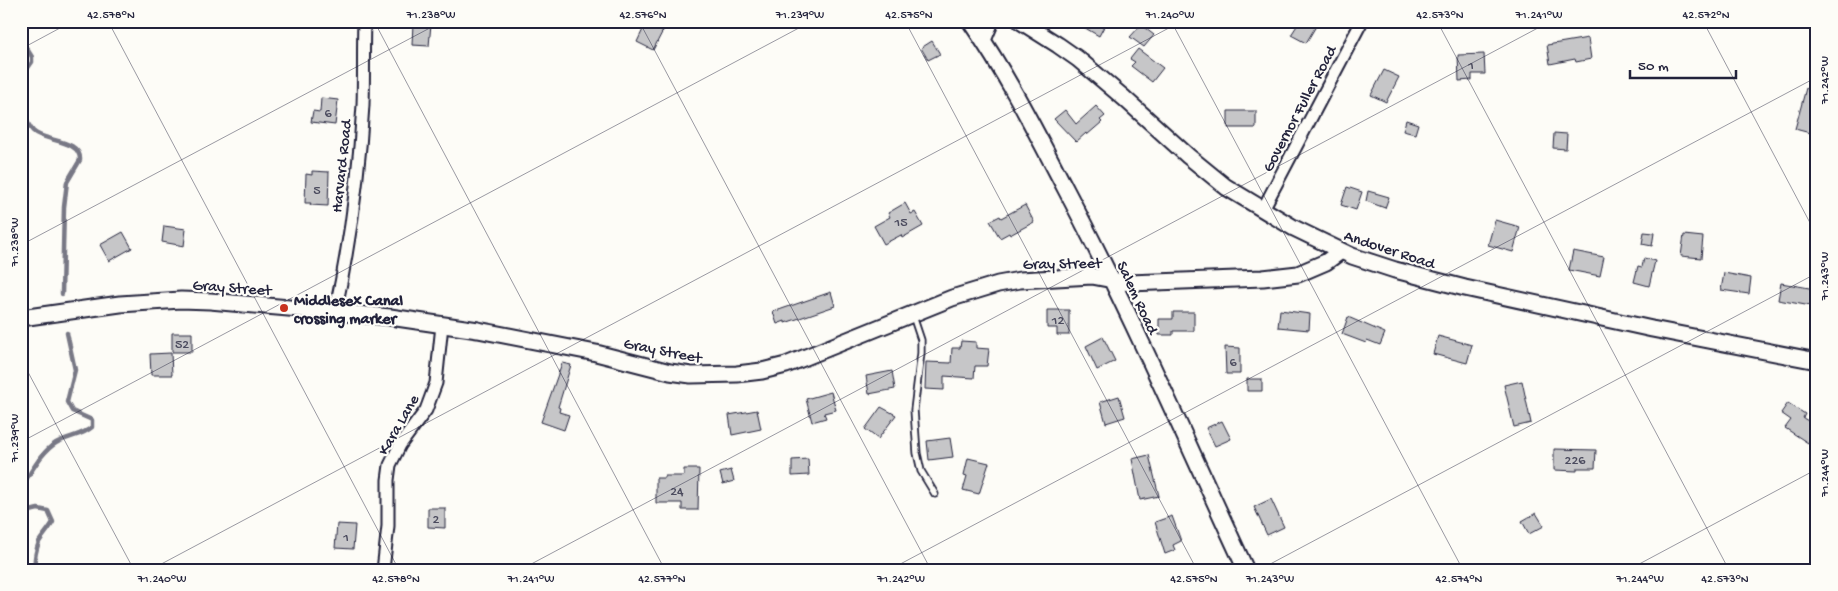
<svg xmlns="http://www.w3.org/2000/svg" width="1838" height="591" viewBox="0 0 1838 591" font-family="'Gochi Hand',sans-serif">
  <style>
    .lines { fill: none; stroke-linecap: round; stroke-linejoin: round }
    .stream { stroke: #787885; stroke-width: 4.5 }
    .building { fill: #c6c6c8; stroke: #22223b }
    .service-casing { stroke: #22223b; stroke-width: 9 }
    .minor-casing { stroke: #22223b; stroke-width: 15 }
    .secondary-casing { stroke: #22223b; stroke-width: 19 }
    .service { stroke: #fdfcf7; stroke-width: 5.5 }
    .minor { stroke: #fdfcf7; stroke-width: 11 }
    .secondary { stroke: #fdfcf7; stroke-width: 15 }
    .ticks { fill: none; stroke: #22223b; stroke-width: 1; stroke-opacity: 0.45 }
    .poi-dot { fill: #c8321e; stroke: #fdfcf7; stroke-width: 2 }
    .labels { text-anchor: middle; stroke-width: 4.5; stroke-linejoin: round; paint-order: stroke }
    .number-label { font-size: 14px; fill: #4b4b5e }
    .street-label { font-size: 16px; fill: #22223b; stroke: #fdfcf7 }
    .poi-label { font-size: 16px; font-weight: bold; fill: #22223b; stroke: #fdfcf7; text-anchor: start }
    .neatline { fill: none; stroke: #22223b; stroke-width: 2 }
    .ticks-label { font-size: 12px; text-anchor: middle; fill: #22223b }
  </style>
  <rect width="100%" height="100%" fill="#fdfcf7"/>
  <filter id="ink" filterUnits="userSpaceOnUse"><feTurbulence type="fractalNoise" baseFrequency=".02" numOctaves="2"/><feDisplacementMap in="SourceGraphic" scale="10" xChannelSelector="R" yChannelSelector="G"/><feConvolveMatrix kernelMatrix="1 2 1 2 8 2 1 2 1" color-interpolation-filters="sRGB"/></filter>
  <g filter="url(#ink)">
    <g class="lines">
      <path class="stream" d="M21,92L25,72L32,62V57L22,41V33L26,27L28,21
        M21,94C23,106 24,121 33,131C44,142 81,139 80,160L67,182L64,207L62,294
        M21,487C31,473 41,452 56,443C68,436 82,436 92,427V420L72,411L67,402L75,370L67,333
        M21,506L26,512L38,509L48,511L53,522C50,528 42,537 39,542C36,550 34,561 35,570"/>
    </g>
    <path class="building" d="M647,21H668L653,50L637,42Z
      M1073,21H1107L1099,36Z
      M1300,21H1319L1306,43L1291,35Z
      M413,23L431,24L429,46L412,45Z
      M1141,25L1154,35L1144,47L1130,37Z
      M1588,38L1591,59L1576,62L1575,59L1550,64L1547,45Z
      M932,41L940,54L928,60L921,48Z
      M1138,49L1163,68L1152,82L1131,66L1135,62L1130,59Z
      M1484,54L1485,74H1472V80L1459,81L1458,55Z
      M1384,70L1399,77L1386,102L1371,95Z
      M1806,88L1817,91V124L1814,134L1795,129Z
      M321,98L338,100L335,125L311,122L313,111L320,112Z
      M1096,106L1105,116L1100,120L1102,122L1087,135L1086,133L1076,142L1054,119L1065,110L1076,124Z
      M1228,111H1256V128H1228Z
      M1406,120L1418,124L1415,134L1403,131Z
      M1554,133L1567,134L1566,149L1553,148Z
      M312,171L329,172L328,206L310,205L311,203H305L306,174L312,175Z
      M1347,187L1362,192L1356,210L1341,205Z
      M1368,191L1389,197L1385,208L1366,201Z
      M905,203L911,214L915,212L923,226L902,238L901,235L884,244L874,226L890,217L888,213Z
      M1025,205L1034,222L1010,235L1009,233L1000,238L990,221L1000,216L1001,218Z
      M1495,220L1520,227L1513,252L1488,245Z
      M164,226L186,229L184,246L162,242Z
      M123,232L132,248L109,261L100,245Z
      M1644,232L1654,233L1652,246L1642,244Z
      M1684,235L1703,237L1701,258L1681,256Z
      M1573,251L1604,257L1600,276L1569,270Z
      M1644,258L1655,261L1649,286L1634,282L1638,266L1642,267Z
      M1724,273L1751,278L1749,294L1721,290Z
      M1781,283L1815,289L1811,306L1778,300Z
      M831,292L835,306L785,323V321L777,324L773,312Z
      M1047,310H1069V335H1057V328H1047Z
      M1280,310L1310,314L1309,330L1278,327Z
      M1173,312H1194V331H1173V335H1159V319H1173Z
      M1348,317L1385,333L1380,345L1367,340L1366,343L1342,334Z
      M172,333H192V352H172Z
      M1438,336L1472,345L1467,363L1433,354Z
      M1103,337L1115,361L1097,370L1086,346Z
      M961,341L976,342V348L989,349L987,366H975L974,378L944,376V390L925,389L926,362L951,363L952,348H960Z
      M1225,347L1240,348V374H1226Z
      M171,353L172,375H151L150,354Z
      M562,363L571,365L558,407L560,408L559,412L569,415L564,430L541,422Z
      M892,371L895,389L869,394L866,376Z
      M1247,379H1262V391H1247Z
      M1522,381L1531,423L1514,427L1504,385Z
      M831,392L836,410L824,413L826,418L812,422L806,399Z
      M1119,396L1125,417L1106,423L1100,402Z
      M1788,403L1805,414L1803,418L1812,423L1809,428L1815,432L1808,443L1785,428L1791,420L1781,413Z
      M881,407L896,415L878,439L865,429Z
      M757,410L761,429L732,435L729,415Z
      M1222,421L1231,439L1215,446L1206,428Z
      M950,438L953,457L929,460L927,441Z
      M1554,449L1596,450L1595,468H1577V471L1554,470Z
      M1149,455L1159,496L1140,500L1132,459Z
      M968,458L989,463L979,494L963,490L967,476L964,475Z
      M808,459L809,475L792,476V460Z
      M684,469H699L698,510H682V503H656V478H665V476H684Z
      M731,470L734,481L723,484L720,473Z
      M1271,499L1284,527L1267,535L1254,507Z
      M428,508H445V528L428,527Z
      M1536,513L1544,526L1529,534L1522,521Z
      M1172,516L1181,541L1173,545L1175,550L1165,554L1155,522Z
      M337,524L355,525L353,549L335,548Z"/>
    <g class="lines">
      <g class="service-casing">
        <path id="service" d="M913,316L921,340V353L914,410L917,453L921,471L935,494"/>
      </g>
      <g class="minor-casing">
        <path id="minor" d="M1263,209L1362,21
          M335,312C350,244 359,175 363,105C364,77 363,49 364,21
          M383,570L388,526V480L390,465L400,445L426,410L436,383L442,325"/>
      </g>
      <g class="secondary-casing">
        <path id="secondary" d="M970,21C1006,73 1035,130 1064,186C1130,311 1186,441 1246,570
          M1020,21L1058,45L1078,59L1124,98L1188,156L1226,187L1294,228L1352,256L1395,270L1465,288L1652,329L1817,361
          M983,40L991,21
          M21,318L120,304L181,300L210,301L390,317L478,330L596,353L670,372L691,375L737,374L762,371L786,365L952,298L998,284L1020,280L1092,276L1129,283L1263,278L1298,274L1326,262L1341,251"/>
      </g>
      <use href="#service" class="service"/>
      <use href="#minor" class="minor"/>
      <use href="#secondary" class="secondary"/>
    </g>
  </g>
  <path class="ticks" d="M108,21L399,570M374,21L665,570M639,21L931,570M905,21L1197,570M1171,21L1463,570M1437,21L1729,570M1703,21L1817,236M21,49L73,21M21,245L443,21M21,359L134,570M21,442L812,21M150,570L1182,21M520,570L1551,21M889,570L1817,77M1259,570L1817,273M1628,570L1817,469"/>
  <circle class="poi-dot" cx="284" cy="308" r="5"/>
  <g class="labels">
    <g class="number-label">
      <text x="1471" y="69">1</text>
      <text x="328" y="117">6</text>
      <text x="317" y="194">5</text>
      <text x="901" y="226">15</text>
      <text x="1058" y="324">12</text>
      <text x="182" y="348">52</text>
      <text x="1233" y="366">6</text>
      <text x="1575" y="464">226</text>
      <text x="677" y="495">24</text>
      <text x="436" y="523">2</text>
      <text x="346" y="541">1</text>
    </g>
    <g class="street-label">
      <text transform="translate(1298 108) rotate(-62)" y="6">Governor Fuller Road</text>
      <text transform="translate(340 166) rotate(-84)" y="6">Harvard Road</text>
      <text transform="translate(1390 248) rotate(18)" y="6">Andover Road</text>
      <text transform="translate(1062 262) rotate(-1)" y="6">Gray Street</text>
      <text transform="translate(232 286) rotate(4)" y="6">Gray Street</text>
      <text transform="translate(1139 297) rotate(65)" y="6">Salem Road</text>
      <text transform="translate(663 349) rotate(11)" y="6">Gray Street</text>
      <text transform="translate(397 424) rotate(-60)" y="6">Kara Lane</text>
    </g>
    <g class="poi-label">
      <text x="294" y="305">Middlesex Canal<tspan x="294" dy="18">crossing marker</tspan></text>
    </g>
  </g>
  <rect width="1838" height="591" fill="none" stroke="#fdfcf7" stroke-width="55"/>
  <path d="M1630 70v8h106v-8" fill="none" stroke="#22223b" stroke-width="2.5"/>
  <text x="1638" y="70" font-size="15" fill="#22223b" stroke="#fdfcf7" stroke-width="4" paint-order="stroke">50 m</text>
  <rect x="28" y="28" width="1782" height="536" class="neatline"/>
  <g class="ticks-label">
    <text x="111" y="18">42.578°N</text>
    <text x="431" y="18">71.238°W</text>
    <text x="643" y="18">42.576°N</text>
    <text x="800" y="18">71.239°W</text>
    <text x="909" y="18">42.575°N</text>
    <text x="1170" y="18">71.240°W</text>
    <text x="1440" y="18">42.573°N</text>
    <text x="1539" y="18">71.241°W</text>
    <text x="1706" y="18">42.572°N</text>
    <text transform="translate(1824 80) rotate(-90)" y="4">71.242°W</text>
    <text transform="translate(14 242) rotate(-90)" y="4">71.238°W</text>
    <text transform="translate(1824 276) rotate(-90)" y="4">71.243°W</text>
    <text transform="translate(14 438) rotate(-90)" y="4">71.239°W</text>
    <text transform="translate(1824 473) rotate(-90)" y="4">71.244°W</text>
    <text x="162" y="582">71.240°W</text>
    <text x="396" y="582">42.578°N</text>
    <text x="531" y="582">71.241°W</text>
    <text x="662" y="582">42.577°N</text>
    <text x="901" y="582">71.242°W</text>
    <text x="1194" y="582">42.575°N</text>
    <text x="1270" y="582">71.243°W</text>
    <text x="1459" y="582">42.574°N</text>
    <text x="1640" y="582">71.244°W</text>
    <text x="1725" y="582">42.573°N</text>
  </g>
</svg>
